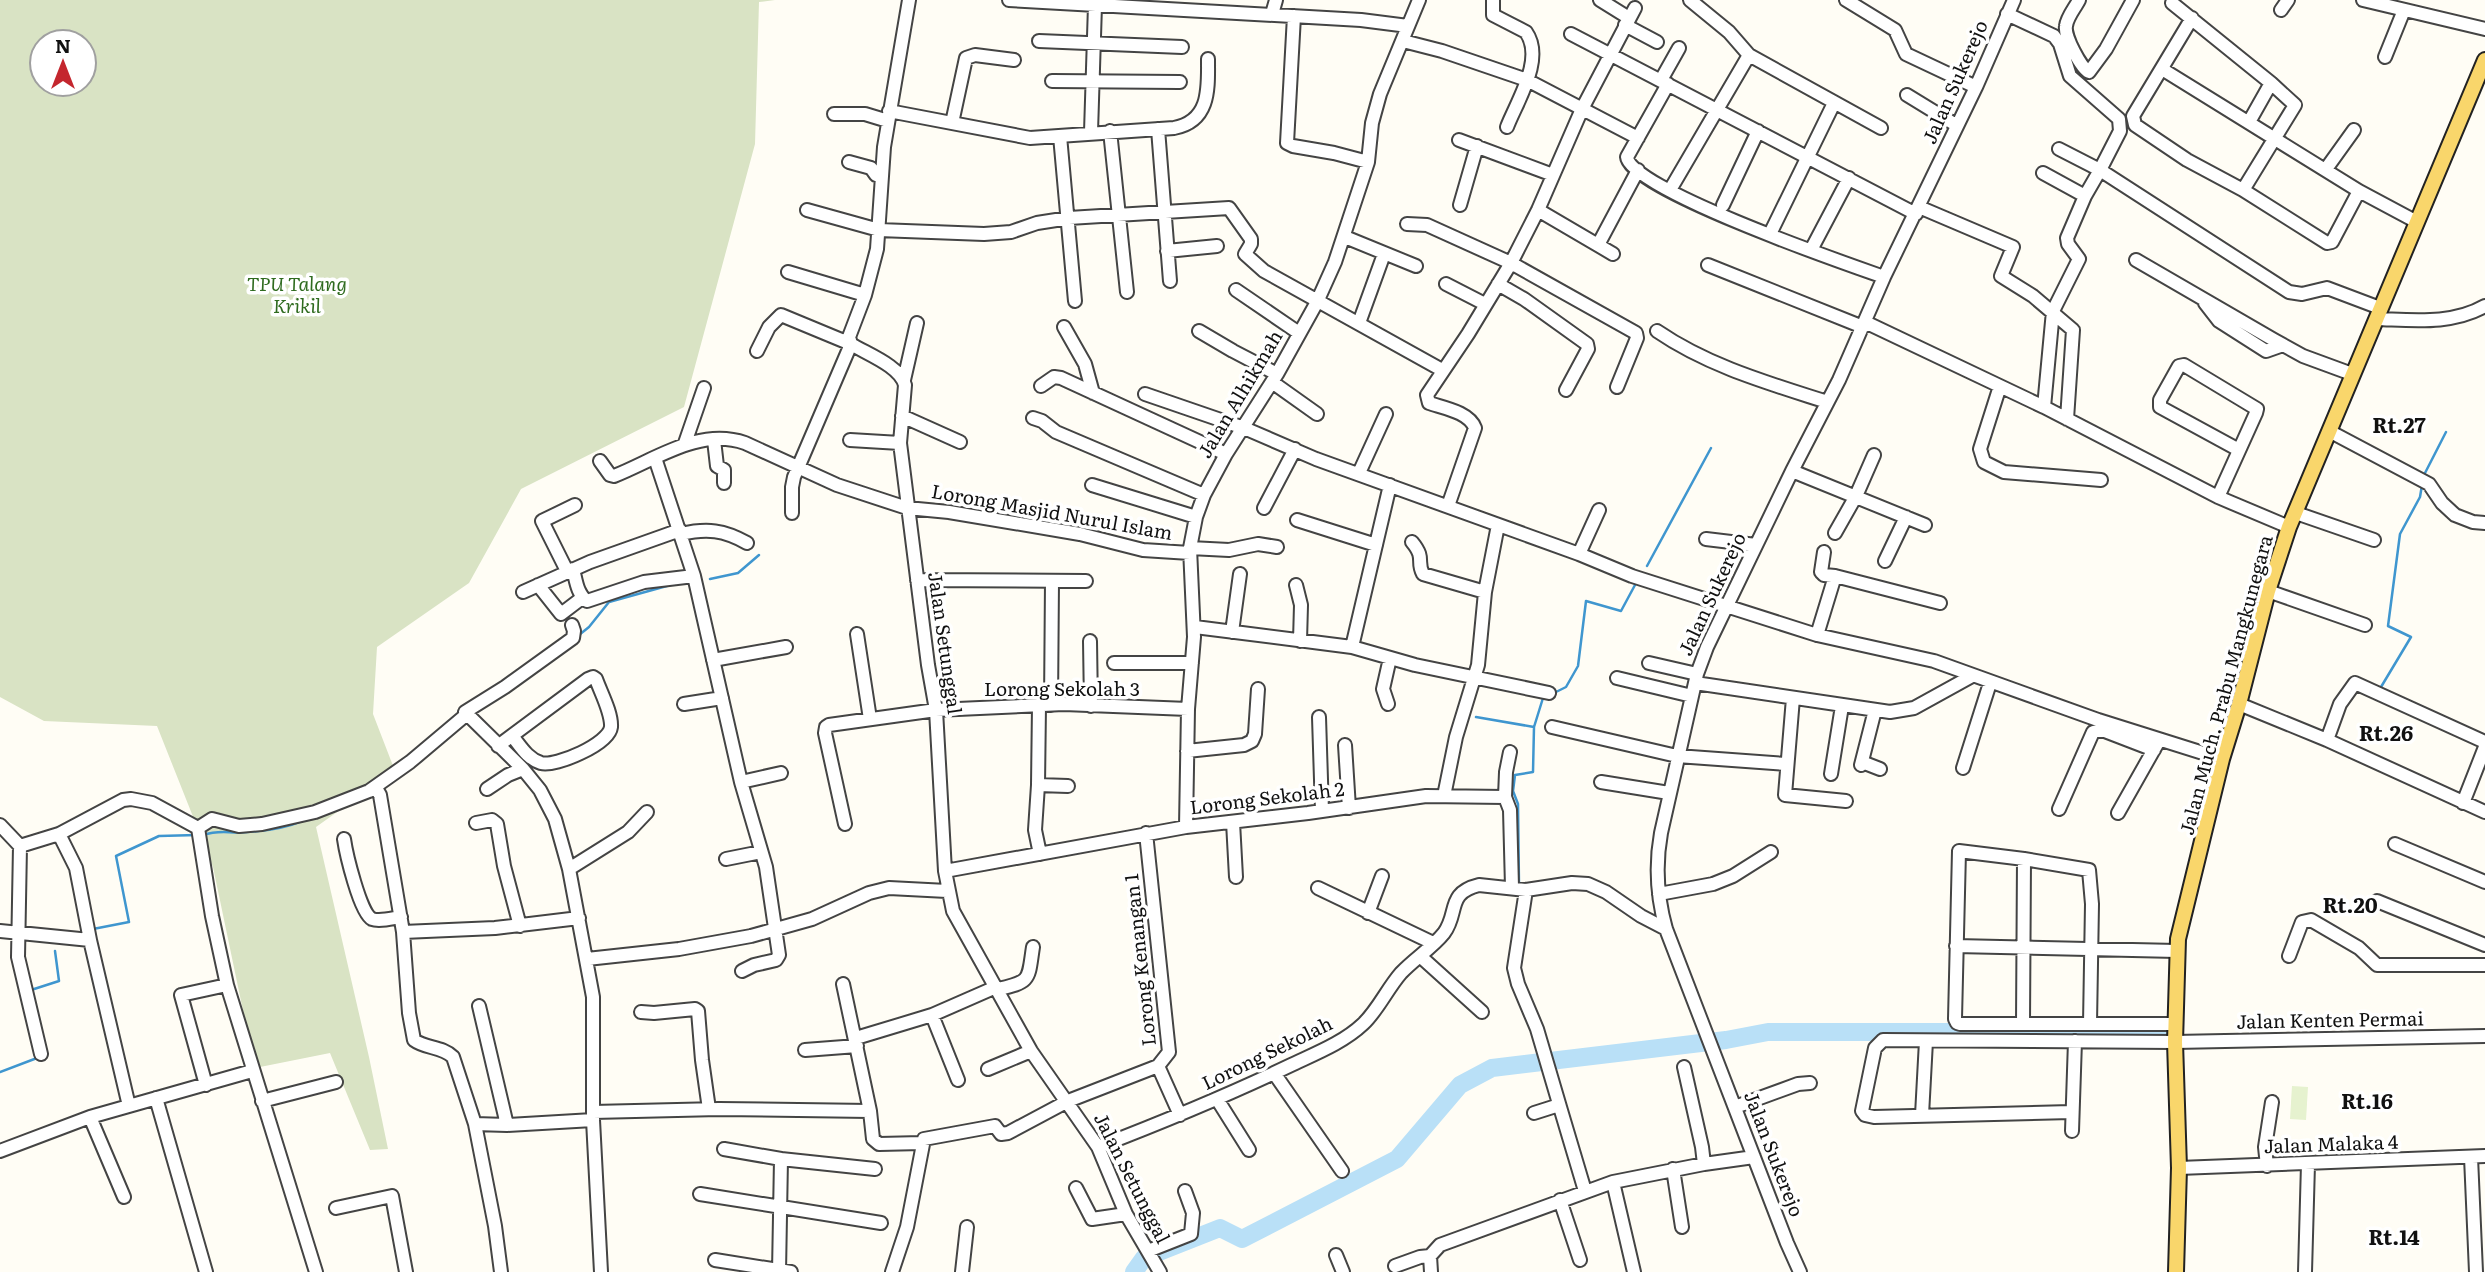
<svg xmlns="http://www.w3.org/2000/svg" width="2485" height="1272" viewBox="0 0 2485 1272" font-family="Literata,serif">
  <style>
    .cemetery { fill: #d9e3c4; fill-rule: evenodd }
    .pitch { fill: #e6f2cf }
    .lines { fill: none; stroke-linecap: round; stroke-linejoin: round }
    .stream { stroke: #3f96cf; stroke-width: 2.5 }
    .river { stroke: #b9e0f7; stroke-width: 18 }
    .minor-casing { stroke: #444; stroke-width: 16 }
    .major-casing { stroke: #222; stroke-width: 18 }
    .minor { stroke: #fff; stroke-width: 12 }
    .major { stroke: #f9d66b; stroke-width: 14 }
    .labels { text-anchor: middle; stroke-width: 7; stroke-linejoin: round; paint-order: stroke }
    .street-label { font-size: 19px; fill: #111; stroke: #fff }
    .park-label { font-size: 19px; font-style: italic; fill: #2f6b1f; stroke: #fff }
    .neighbourhood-label { font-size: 21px; font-weight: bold; fill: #111; stroke: #fff }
  </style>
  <rect width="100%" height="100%" fill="#fffdf5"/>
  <path class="cemetery" d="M0,0H775L759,2L755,144L684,407L521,489L469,583L377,647L373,714L395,771L316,827L369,1057L388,1149L370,1150L330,1053L255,1068L213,867L157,726L44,721L0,697ZM42,42H84V84H42Z"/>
  <path class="pitch" d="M2292,1086L2308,1087L2306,1120L2290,1119Z"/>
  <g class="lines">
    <path class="stream" d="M2424,475L2446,432
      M1647,566L1711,448
      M710,579L738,573L759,555
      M579,635L589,627L609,602L674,584
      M2381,687L2411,637L2388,626L2400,534L2420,497L2422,485
      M1552,694L1566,687L1578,666L1586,601L1621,611L1635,585
      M1476,717L1534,727
      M203,835C221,829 230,834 247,832C266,831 285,828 302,821
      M1519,886L1518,804L1513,791L1515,775L1533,772L1534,727L1543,698
      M93,929L129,922L116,856L159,836L197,835
      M31,990L59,981L55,951
      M0,1072L37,1058"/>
    <path class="river" d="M1134,1272L1144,1258L1220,1228L1242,1239L1397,1159L1460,1085L1492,1068L1726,1040L1768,1032H2174"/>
    <g class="minor-casing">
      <path id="minor" d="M909,0L884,147L877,249L865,295L849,337L851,344C867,354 900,366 905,385L900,443L928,665L936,710L945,871L953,911L1031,1051L1098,1147L1126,1214L1160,1272
        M1009,0L1361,20L1408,26
        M1493,0V15L1526,32C1545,59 1517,101 1507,127
        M1600,0L1629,18
        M1690,0L1729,32L1749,55L1881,128
        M1846,0L1895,30L1906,54L1976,87
        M2079,0C2075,8 2067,17 2066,26C2064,36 2081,68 2089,72L2106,49L2133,0
        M2363,0L2485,29
        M2172,3L2271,83L2295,105L2243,190
        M2281,10L2288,0
        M1272,14L1276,0
        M2007,14L2054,36L2060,44L2070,76L2119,119L2120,131L2100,170L2289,292L2302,294L2327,288L2380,308
        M1294,16L1287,143L1293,146L1334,153L1368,162
        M2192,18L2133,116L2135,125L2187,160L2243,190L2327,243L2332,242L2359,191
        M1625,25L1657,42
        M1571,34L1916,214
        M1039,41L1182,47
        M1403,41L1442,51L1527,80L1638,138
        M2385,57L2404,10
        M2162,69L2359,191L2417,222
        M1661,80L1679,48
        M1052,81L1180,82
        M1668,84L1627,157C1629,189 1847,264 1884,277
        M1907,95L1956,125
        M889,111L1030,138L1174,128C1211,121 1208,87 1208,59
        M834,114H865L888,121
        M2249,122L2271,83
        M952,123L966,58L975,55L1014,60
        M1158,129L1170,281
        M1110,131L1127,292
        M1091,132L1095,5
        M1060,136L1075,301
        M1459,140L1553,175
        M849,162L871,168L876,175L882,176
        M2326,169L2354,130
        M2043,173L2085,196
        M1670,190L1749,55
        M1460,205L1477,146
        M1723,205L1758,131
        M1919,207L2013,247L2001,276L2033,296L2073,330L2067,419
        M807,210L879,230L984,234L1011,232L1037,223L1069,218L1229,208L1251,239V244L1245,254L1264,271L1442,370
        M1538,210L1613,254
        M1407,224L1427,225L1511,263L1636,333L1637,338L1617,387
        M1770,234L1834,103
        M1345,237L1416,266
        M1598,245L1638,170
        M1811,250L1849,178
        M1167,251L1217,246
        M2136,260L2274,340L2303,356L2352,374
        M1708,265L1863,327
        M788,272L865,295
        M1446,284L1485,304
        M1498,284L1524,299L1587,344L1588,349L1566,390
        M1236,290L1299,333
        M2205,303L2219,321L2266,351L2283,345
        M2376,319C2413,320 2452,325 2485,306
        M1865,322L2044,407L2218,497L2289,527
        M1359,323L1384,254
        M1064,327L1085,364L1093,393
        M1199,331L1233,351L1277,374
        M1657,331C1708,366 1768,383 1827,402
        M757,351L769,327L781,315L851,344L794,477L792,487V513
        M904,380L917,323
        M1272,382L1317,414
        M1041,386L1054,377L1061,378L1226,454
        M2000,386L1980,449L1984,462L2004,472L2101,480
        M1145,394L1244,428L1316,459L1579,554L1632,576L1817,635L1934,661L2098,720L2222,759
        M2044,407L2053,311L2079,259L2068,244L2067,238L2085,196L2100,170L2059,149
        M902,416L960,442
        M1033,418L1042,421L1056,432L1204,495
        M2329,431L2429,484L2442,503L2455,515L2473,522L2485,523
        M714,440L717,466L724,470V483
        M850,440L900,443
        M685,443L704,388
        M655,458L694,576L741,782L766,867L779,955L776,960L754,965L742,971
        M600,461L610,475L614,476C655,460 699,427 745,443L837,485L907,508L949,512L1080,534L1143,550L1190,553
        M1792,471L1925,525
        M1359,473L1386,414
        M1092,485L1196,517
        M2218,497L2256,413L2257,409L2184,365L2179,366L2160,400V407L2239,450
        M1448,506L1475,428C1469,412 1444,408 1429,403L1427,395L1468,334L1511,263L1538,210L1582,109L1635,8
        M1264,508L1295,449
        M2296,513L2374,540
        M1297,520L1376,545
        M1835,533L1856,496L1874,455
        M681,534C707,528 724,530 747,543
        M1706,539L1756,545
        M1412,542C1426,559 1416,561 1423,574L1485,592
        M1190,548L1229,550L1258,544L1277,547
        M1579,554L1599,510
        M1885,561L1906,517
        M573,569C576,580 577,594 587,601L644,582L694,576
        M567,571L542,521L575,505
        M1835,576L1940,603
        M917,580L1086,581
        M538,585L561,614L582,598
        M1296,585L1301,605L1300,641
        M2268,591L2365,625
        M523,592L590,562L680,530
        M572,625L574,631L573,638L505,687L465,712L523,769L540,790L555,819L569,869L593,997V1120L601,1272
        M1195,627L1352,647L1415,665L1549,693
        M1232,632L1240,574
        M857,634L870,719
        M1817,635L1835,576L1824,575L1821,572L1824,552
        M1090,641L1091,706
        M1352,647L1390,485
        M713,660L786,647
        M1114,663H1192
        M1649,663L1697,674
        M1617,678L1692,696
        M1695,683L1890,712L1914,708L1972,676
        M1793,698L1785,795L1846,801
        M684,704L722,698
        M1388,704L1383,689L1390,658
        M2239,704L2327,740L2485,812
        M1051,705L1052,581
        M1319,717L1322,811
        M1552,727L1677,756L1786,764
        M2327,740L2340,704L2355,683L2485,742
        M1345,745L1349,808
        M498,746L588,679L593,677L596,679C601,693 612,713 611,727C609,744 556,767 541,763C528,759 521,747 513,737
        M1187,751L1244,745L1252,741L1255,734L1258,689
        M1862,762L1880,769
        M1861,765L1875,710
        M1963,768L1990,683
        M1831,774L1842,706
        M741,782L781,773
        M1601,782L1669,793
        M1038,785L1039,706
        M376,788L380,795L403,932L409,1013L414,1040C426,1049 442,1046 453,1057L475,1124L507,1125L593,1120
        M487,789L508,775L523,769
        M1444,796L1456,737L1478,665L1485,592L1498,525
        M1505,797L1506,772L1510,752
        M2463,803L2485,747
        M2059,809L2093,732L2102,730L2154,750
        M2118,813L2157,744
        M1233,822L1236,877
        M476,823L492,820L497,824L504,866L520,926
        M845,824L825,733L826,727L829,725L936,710L1064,704L1188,709
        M0,825L20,846L59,834L123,800L131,799L152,803L198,828
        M1186,827L1188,709L1194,637L1190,548L1196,517L1204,495L1226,454L1277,374L1317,302L1335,262L1368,162L1372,123L1380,94L1419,0
        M198,828L212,916L227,985L316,1272
        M198,828L212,819L239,826L262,824L315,812L369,791L410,762L467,714
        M59,834L76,868L90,940
        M344,839C346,853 360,913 372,919C380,922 393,918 401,917
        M2395,844L2485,882
        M20,846L18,957L41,1054
        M1040,854L1035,830L1038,785L1068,786
        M726,859L761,852
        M569,869L628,832L647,812
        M945,871L1186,827L1308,813L1426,796L1505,797L1510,810L1512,887
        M1318,888L1433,943
        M1526,890L1514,968L1518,984L1537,1029L1560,1107
        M1659,894L1713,884L1733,876L1771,852
        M2377,901L2485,945
        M1368,913L1382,876
        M0,931L90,940L129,1106
        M403,932L495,928L579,918
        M1956,946L2177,951
        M1420,956L1482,1012
        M2289,956L2302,922L2311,920L2359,948L2377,965H2485
        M587,959L679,949L751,936L812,919L869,893L889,888L947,891
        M843,984L870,1111L873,1139L879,1144L922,1143
        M998,989C1032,982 1028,979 1033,947
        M479,1006L507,1125
        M641,1012L654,1013L695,1009L698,1011L702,1060L709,1109
        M932,1015L958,1080
        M2023,1024L2024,859
        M2090,1024L2092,904L2089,870L2024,859L1959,851L1955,1019L1957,1023L1960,1024H2176
        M856,1038L932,1015L996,987
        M805,1050L857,1046
        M1158,1066L1180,1115
        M1684,1067L1702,1147L1704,1164
        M988,1069L1031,1051
        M1274,1073L1342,1171
        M206,1085L181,995L227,985
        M156,1098L206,1272
        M1217,1099L1249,1150
        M262,1101L336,1082
        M1735,1107L1798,1084L1810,1083
        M593,1112L719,1109L870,1111
        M2071,1112L1874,1117L1865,1115L1862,1111L1875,1048L1883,1040L2175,1042L2485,1036
        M1534,1113L1556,1106L1560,1107L1585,1191
        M1922,1115L1926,1041
        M90,1117L124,1197
        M475,1124L495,1226L501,1272
        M2072,1131L2075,1041
        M1098,1147C1163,1122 1226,1096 1289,1066C1314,1054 1343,1043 1363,1024C1378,1010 1387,989 1401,973C1414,959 1432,948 1444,933C1459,913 1446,893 1479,885L1526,890L1572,883L1588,884L1606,892L1641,916L1666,929
        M724,1149L781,1159
        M0,1151L90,1117L252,1071
        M2471,1157L2476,1272
        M2267,1166L2265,1147L2272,1102
        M2179,1168L2485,1156
        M1673,1169L1682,1227
        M1613,1182L1634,1272
        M1076,1188L1092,1219L1126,1214
        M700,1194L881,1223
        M1560,1200L1580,1260
        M336,1208L392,1196L406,1272
        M1148,1251L1191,1234L1193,1213L1185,1191
        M1336,1255L1343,1272
        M715,1260L791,1272
        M1395,1266L1420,1257L1430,1256
        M779,1272L781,1159L875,1169
        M892,1272L907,1227L924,1139L995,1126L1001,1134L1008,1133L1068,1101L1158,1066L1169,1052L1146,833
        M962,1272L967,1227
        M1431,1272L1430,1256L1440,1245L1613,1182L1704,1164L1754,1157
        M1800,1272L1787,1243L1666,929C1657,897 1655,866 1661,833L1697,674L1707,647L1792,471L1839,380L1884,277L1976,87L2014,0
        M2305,1272L2308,1164"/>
    </g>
    <g class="major-casing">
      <path id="major" d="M2176,1272L2179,1168L2175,1042L2178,939L2222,759L2239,704L2268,591L2289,527L2485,60"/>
    </g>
    <use href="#minor" class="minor"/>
    <use href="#major" class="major"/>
  </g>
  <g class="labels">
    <g class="street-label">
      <text transform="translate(1955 82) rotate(-66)" y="7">Jalan Sukerejo</text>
      <text transform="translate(1240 394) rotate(-59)" y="7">Jalan Alhikmah</text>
      <text transform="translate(1052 512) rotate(10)" y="7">Lorong Masjid Nurul Islam</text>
      <text transform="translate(1712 594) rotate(-65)" y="7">Jalan Sukerejo</text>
      <text transform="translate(945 643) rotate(82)" y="7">Jalan Setunggal</text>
      <text transform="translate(2226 685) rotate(-75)" y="7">Jalan Much. Prabu Mangkunegara</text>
      <text x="1062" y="696">Lorong Sekolah 3</text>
      <text transform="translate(1267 798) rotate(-7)" y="7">Lorong Sekolah 2</text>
      <text transform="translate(1140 960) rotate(-96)" y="7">Lorong Kenangan 1</text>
      <text transform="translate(2330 1020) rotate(-1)" y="7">Jalan Kenten Permai</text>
      <text transform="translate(1267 1053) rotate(-26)" y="7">Lorong Sekolah</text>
      <text transform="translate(2331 1144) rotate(-2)" y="7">Jalan Malaka 4</text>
      <text transform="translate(1774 1154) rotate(69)" y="7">Jalan Sukerejo</text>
      <text transform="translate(1132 1178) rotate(63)" y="7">Jalan Setunggal</text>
    </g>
    <g class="park-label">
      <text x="297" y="291">TPU Talang<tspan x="297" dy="22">Krikil</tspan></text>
    </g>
    <g class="neighbourhood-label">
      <text x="2399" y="433">Rt.27</text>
      <text x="2386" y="741">Rt.26</text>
      <text x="2350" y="913">Rt.20</text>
      <text x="2367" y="1109">Rt.16</text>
      <text x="2394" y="1245">Rt.14</text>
    </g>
  </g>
  <g transform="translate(63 63)"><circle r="33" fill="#ffffff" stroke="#a0a0a0" stroke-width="2"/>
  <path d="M0-5L12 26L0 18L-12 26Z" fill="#c4262e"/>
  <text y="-10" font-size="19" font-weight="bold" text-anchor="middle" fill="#111111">N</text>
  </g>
</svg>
